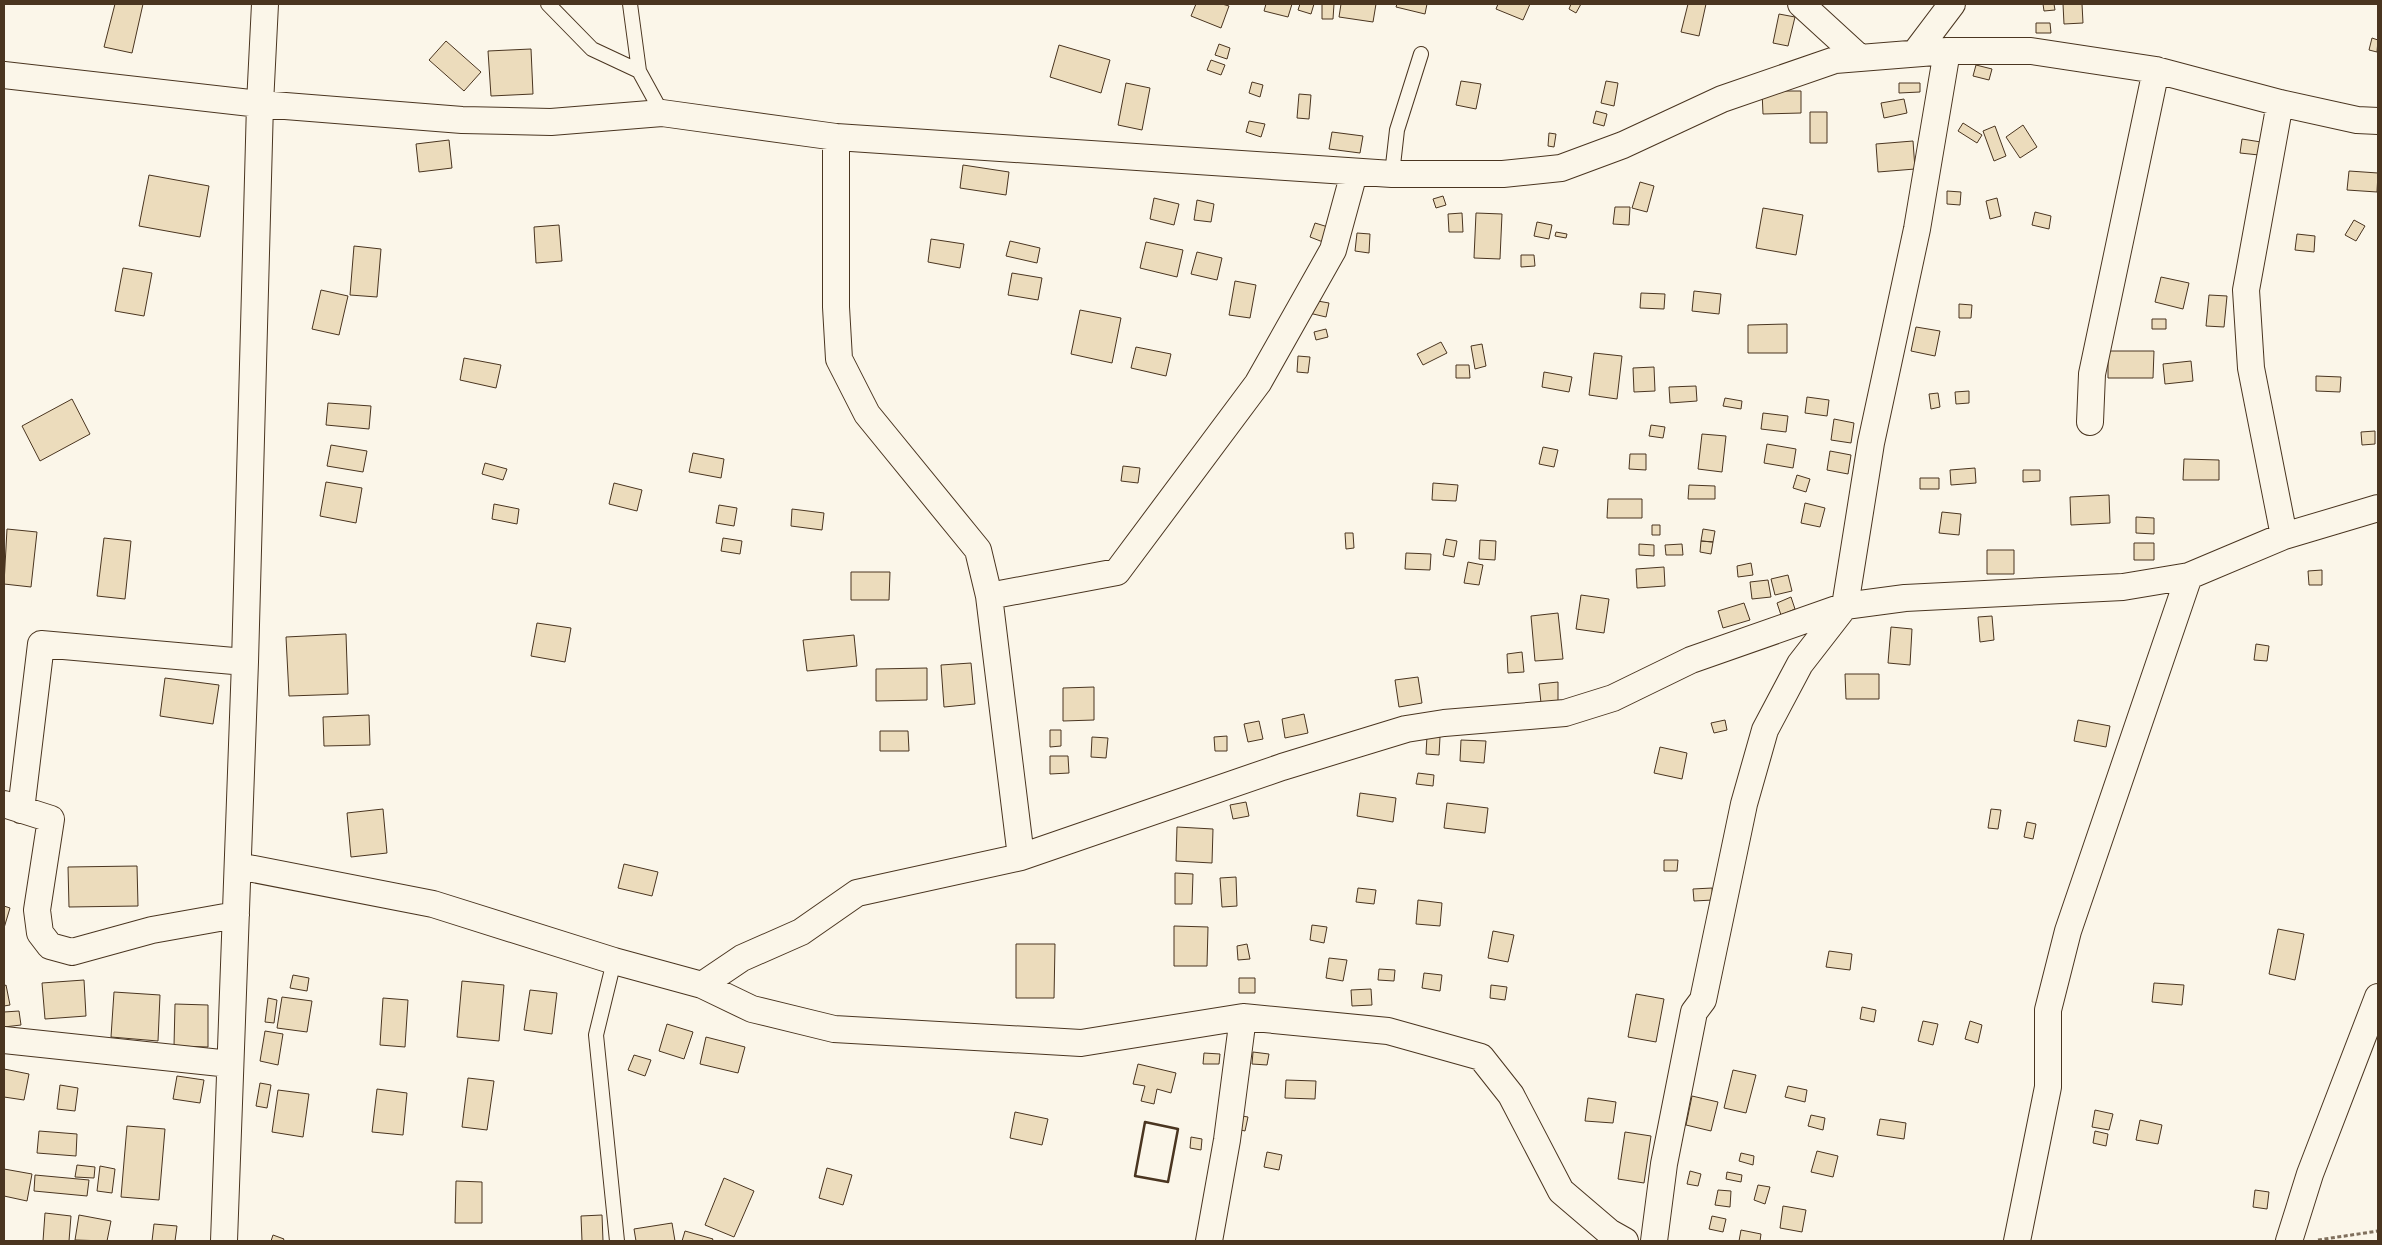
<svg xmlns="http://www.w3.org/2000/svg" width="2382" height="1245" viewBox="0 0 2382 1245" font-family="'Source Serif 4',serif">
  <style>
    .building { fill: #ecdcbc; stroke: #4a3520 }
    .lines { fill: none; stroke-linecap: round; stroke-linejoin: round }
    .lane-casing { stroke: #4a3520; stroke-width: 16 }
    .street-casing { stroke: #4a3520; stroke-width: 28 }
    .path { stroke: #7f6f5c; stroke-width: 3; stroke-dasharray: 4 2.5; stroke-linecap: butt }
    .lane { stroke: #fbf6e9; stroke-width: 14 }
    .street { stroke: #fbf6e9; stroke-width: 26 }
    .wall { stroke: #4a3520; stroke-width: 2.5 }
  </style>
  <rect width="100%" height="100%" fill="#fbf6e9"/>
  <path class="building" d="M115,4H143L132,53L104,47Z
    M1196,4H1222L1229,6L1221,28L1191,16Z
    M1266,4H1292L1288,17L1264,11Z
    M1300,4H1314L1311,14L1298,10Z
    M1322,4H1334L1333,19H1322Z
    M1341,4H1376L1373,22L1339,17Z
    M1397,4H1427L1425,14L1396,7Z
    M1498,4H1530L1523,20L1496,9Z
    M1571,4H1581L1576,13L1569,9Z
    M1688,4H1706L1699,36L1681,32Z
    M2043,4H2054L2055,10L2044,11Z
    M2063,4H2082L2083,23L2064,24Z
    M1779,14L1795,17L1788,46L1773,43Z
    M2036,23H2050L2051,33H2036Z
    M2372,38L2378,40L2377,52L2369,50Z
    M446,41L481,72L464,91L429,60Z
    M1219,44L1230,48L1227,59L1215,55Z
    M1059,45L1110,60L1101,93L1050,77Z
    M531,49L533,94L491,96L488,51Z
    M1211,60L1225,65L1221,75L1207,70Z
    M1976,65L1992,69L1989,80L1973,76Z
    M1461,81L1481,84L1476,109L1456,105Z
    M1606,81L1618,83L1614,106L1601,103Z
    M1252,82L1263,85L1260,97L1249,93Z
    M1126,83L1150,88L1142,130L1118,125Z
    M1899,83H1920V92L1899,93Z
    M1762,91H1801V113L1763,114Z
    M1299,94L1311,95L1309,119L1297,118Z
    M1904,99L1907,113L1884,118L1881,103Z
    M1596,111L1607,114L1604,126L1593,123Z
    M1810,112H1827V143H1810Z
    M1249,121L1265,124L1261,137L1246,132Z
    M1963,123L1982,135L1977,143L1958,131Z
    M2023,125L2037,147L2020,158L2006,137Z
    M1995,126L2006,156L1994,161L1983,131Z
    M1332,132L1363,136L1360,153L1329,149Z
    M1549,133L1556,134L1554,147L1548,146Z
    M2242,139L2261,142L2259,155L2240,153Z
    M449,140L452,168L419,172L416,144Z
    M1913,141L1915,169L1878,172L1876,144Z
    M963,165L1009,172L1006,195L960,188Z
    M2349,171L2378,173L2377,192L2347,190Z
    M149,175L209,186L200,237L139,226Z
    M1640,182L1654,186L1647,212L1632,208Z
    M1947,191L1961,192L1960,205L1947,204Z
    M1443,196L1446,205L1436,208L1433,199Z
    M1154,198L1179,204L1174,225L1150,219Z
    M1997,198L2001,216L1990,219L1986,201Z
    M1197,200L1214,204L1211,222L1194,220Z
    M1615,207H1630L1629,225L1613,224Z
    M1763,208L1803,215L1796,255L1756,248Z
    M2035,212L2051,216L2049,229L2032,225Z
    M1462,213L1463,232H1449L1448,214Z
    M1476,213L1502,214L1500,259L1474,258Z
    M2354,220L2365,226L2356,241L2345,235Z
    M1537,222L1552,225L1549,239L1534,236Z
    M1315,223L1328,227L1323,242L1310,237Z
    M559,225L562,261L536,263L534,227Z
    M1556,232L1567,234L1566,238L1555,236Z
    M1357,233L1370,234L1369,253L1355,251Z
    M2297,234L2315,236L2314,252L2295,250Z
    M931,239L964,244L960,268L928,262Z
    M1010,241L1040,248L1037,263L1006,256Z
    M1146,242L1183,250L1177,277L1140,268Z
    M354,246L381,249L377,297L350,295Z
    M1197,252L1222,258L1217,280L1191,274Z
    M1521,255H1534L1535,266L1521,267Z
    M123,268L152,273L144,316L115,311Z
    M1012,273L1042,278L1038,300L1008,295Z
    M2161,277L2189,283L2183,309L2155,302Z
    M1235,281L1256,285L1250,318L1229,315Z
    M321,290L348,296L339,335L312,329Z
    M1694,291L1721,294L1719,314L1692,311Z
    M1641,293L1665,294L1664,309L1640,308Z
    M2209,295L2227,296L2224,327L2206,326Z
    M1312,300L1329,303L1326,317L1309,313Z
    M1959,304L1972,305L1971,318H1959Z
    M1080,310L1121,318L1112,363L1071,354Z
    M2152,319H2166V329H2152Z
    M1787,324V353H1748V325Z
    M1916,327L1940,331L1935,356L1911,351Z
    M1326,329L1328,337L1316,340L1314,332Z
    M1441,342L1447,353L1423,365L1417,354Z
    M1482,344L1486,366L1475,369L1471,346Z
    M1136,347L1171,354L1166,376L1131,368Z
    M2108,351H2154L2153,378H2108Z
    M1594,353L1622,356L1617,399L1589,395Z
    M1298,356L1310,357L1308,373L1297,372Z
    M464,358L501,365L496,388L460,380Z
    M2191,361L2193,381L2165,384L2163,364Z
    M1456,365H1469L1470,378H1456Z
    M1654,367L1655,391L1634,392L1633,368Z
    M1544,372L1572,377L1569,392L1542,387Z
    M2316,376L2341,377L2340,392L2316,391Z
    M1696,386L1697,401L1670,403L1669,387Z
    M1969,391V403L1956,404L1955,392Z
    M1938,393L1940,407L1931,409L1929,394Z
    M1807,397L1829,400L1827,416L1805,413Z
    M1725,398L1742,401L1741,409L1723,406Z
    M72,399L90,434L40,461L22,426Z
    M328,403L371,406L369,429L326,425Z
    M1763,413L1788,416L1786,432L1761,429Z
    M1834,419L1854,423L1851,443L1831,440Z
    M1651,425L1665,427L1663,438L1649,436Z
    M2375,431V444L2362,445L2361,432Z
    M1702,434L1726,436L1722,472L1698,469Z
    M1767,444L1796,449L1793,468L1764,463Z
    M331,445L367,451L363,472L327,466Z
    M1543,447L1558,450L1554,467L1539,464Z
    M1830,451L1851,455L1848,474L1827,470Z
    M693,453L724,459L721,478L689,472Z
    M1630,454H1646V470L1629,469Z
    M2184,459L2219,460V480H2183Z
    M485,463L507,469L503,480L482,474Z
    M1123,466L1140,468L1138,483L1121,481Z
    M1975,468L1976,483L1951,485L1950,470Z
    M2023,470H2040V481L2023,482Z
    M1797,475L1810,479L1806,492L1793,488Z
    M1920,478H1939V489H1920Z
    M326,482L362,488L356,523L320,516Z
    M614,483L642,490L637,511L609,504Z
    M1433,483L1458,485L1456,501L1432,500Z
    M1689,485L1715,486V499H1688Z
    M2109,495L2110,523L2071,525L2070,497Z
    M1608,499H1642V518H1607Z
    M1805,503L1825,508L1820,527L1801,523Z
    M494,504L519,509L517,524L492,519Z
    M719,505L737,508L734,526L716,523Z
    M792,509L824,513L822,530L791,526Z
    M1942,512L1961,514L1959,535L1939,533Z
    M2136,517L2154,518V534L2136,533Z
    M1652,525H1660V535H1652Z
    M7,529L37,532L31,587L4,584Z
    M1703,529L1715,531L1713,542L1701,541Z
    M1345,533H1353L1354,548L1346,549Z
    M104,538L131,541L125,599L97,596Z
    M723,538L742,541L740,554L721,551Z
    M1446,539L1457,541L1454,557L1443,555Z
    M1480,540L1496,541L1495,560L1479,559Z
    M1701,541L1713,542L1711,554L1700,552Z
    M2134,543H2154V560H2134Z
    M1639,544L1654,545V556L1639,555Z
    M1682,544L1683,555H1666L1665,545Z
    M1987,550H2014V574H1987Z
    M1406,553L1431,554L1430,570L1405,569Z
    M1468,562L1483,565L1479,585L1464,583Z
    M1751,563L1753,575L1738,577L1737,566Z
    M1664,567L1665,586L1637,588L1636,569Z
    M2322,570V585H2309L2308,571Z
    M851,572H890L889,600H851Z
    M1788,575L1792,591L1775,595L1771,579Z
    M1768,580L1771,597L1752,599L1750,582Z
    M1581,595L1609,599L1604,633L1576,629Z
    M1791,597L1795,609L1781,615L1777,603Z
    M1744,603L1750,620L1723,628L1718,611Z
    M1558,613L1563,659L1535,661L1531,616Z
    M1992,616L1994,640L1980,642L1978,617Z
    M537,623L571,628L565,662L531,656Z
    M1891,627L1912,629L1910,665L1888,663Z
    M346,634L348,694L289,696L286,637Z
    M854,635L857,666L807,671L803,640Z
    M2256,644L2269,646L2267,661L2254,660Z
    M1522,652L1524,672L1508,673L1507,654Z
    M971,663L975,704L944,707L941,665Z
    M927,668V700L876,701V669Z
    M1845,674H1879V699H1846Z
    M1418,677L1422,703L1399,707L1395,680Z
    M165,678L219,685L213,724L160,716Z
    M1558,682V702L1541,703L1539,684Z
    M1094,687V720L1063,721V688Z
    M1304,714L1308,733L1285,738L1282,719Z
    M369,715L370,745L324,746L323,717Z
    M1725,720L1727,730L1714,733L1711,723Z
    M2078,720L2110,726L2106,747L2074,741Z
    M1259,721L1263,739L1248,742L1244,724Z
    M1050,730H1061V746L1050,747Z
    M880,731H908L909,751H880Z
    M1227,736V751H1215L1214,737Z
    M1427,736L1440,737L1439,755L1426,754Z
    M1092,737L1108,738L1106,758L1091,757Z
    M1461,740L1486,741L1484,763L1460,761Z
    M1660,747L1687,753L1682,779L1654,773Z
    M1050,756H1068L1069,773L1050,774Z
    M1418,773L1434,775L1433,786L1416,784Z
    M1360,793L1396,798L1393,822L1357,816Z
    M1246,802L1249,816L1233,819L1230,805Z
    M1447,803L1488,808L1485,833L1444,828Z
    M383,809L387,853L351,857L347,813Z
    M1991,809L2001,810L1998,829L1988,828Z
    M2027,822L2036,824L2033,839L2024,837Z
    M1177,827L1213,829L1212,863L1176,861Z
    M1664,860H1678L1677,871H1664Z
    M624,864L658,872L652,896L618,888Z
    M137,866L138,906L69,907L68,867Z
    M1175,873L1193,874L1192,904H1175Z
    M1236,877L1237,906L1222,907L1220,878Z
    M1358,888L1376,890L1374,904L1356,902Z
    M1712,888L1713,900L1694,901L1693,889Z
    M1418,900L1442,903L1440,926L1416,924Z
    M4,906L10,908L4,928Z
    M1312,925L1327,927L1324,943L1310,940Z
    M1174,926L1208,927L1207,966H1174Z
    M2278,929L2304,934L2295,980L2269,974Z
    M1493,931L1514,935L1508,962L1488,958Z
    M1016,944H1055L1054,998H1016Z
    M1247,944L1250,959L1238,960L1237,946Z
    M1829,951L1852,954L1850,970L1826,967Z
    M1329,958L1347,960L1343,981L1326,978Z
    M1379,969L1395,970L1394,981L1378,980Z
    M1424,973L1442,975L1440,991L1422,988Z
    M293,975L309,978L307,991L290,988Z
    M1239,978H1255V993H1239Z
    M84,980L86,1016L45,1019L42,983Z
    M462,981L504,985L499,1041L457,1037Z
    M2154,983L2184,985L2182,1005L2152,1002Z
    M6,985L10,1005L4,1006V986Z
    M1491,985L1507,987L1505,1000L1490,998Z
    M1371,989L1372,1005L1352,1006L1351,990Z
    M530,990L557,993L552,1034L524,1030Z
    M114,992L160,995L158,1041L111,1037Z
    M1636,994L1664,999L1656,1042L1628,1037Z
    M282,997L312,1001L307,1032L277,1028Z
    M268,998L277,1000L274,1023L265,1022Z
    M383,998L408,1000L405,1047L380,1045Z
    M175,1004L208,1005V1047L174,1046Z
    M1862,1007L1876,1010L1874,1022L1860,1019Z
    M19,1011L21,1025L4,1027V1012Z
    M1923,1021L1938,1024L1933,1045L1918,1041Z
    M1970,1021L1982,1025L1978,1043L1965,1039Z
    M667,1024L693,1032L684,1059L659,1051Z
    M265,1031L283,1034L278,1065L260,1061Z
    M706,1037L745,1047L738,1073L700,1064Z
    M1253,1052L1269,1054L1267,1065L1252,1064Z
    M1204,1053L1220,1054L1219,1064H1203Z
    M634,1055L651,1060L645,1076L628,1070Z
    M1138,1064L1176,1073L1171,1093L1157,1089L1154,1104L1141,1101L1145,1086L1133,1084Z
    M4,1069L29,1074L24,1100L4,1097Z
    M1733,1070L1756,1075L1746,1113L1724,1108Z
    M177,1076L204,1080L200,1103L173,1099Z
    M468,1078L494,1081L487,1130L462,1127Z
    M1286,1080L1316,1081L1315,1099L1285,1098Z
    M260,1083L271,1085L267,1108L256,1106Z
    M60,1085L78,1088L75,1111L57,1109Z
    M1788,1086L1807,1090L1805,1102L1785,1097Z
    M377,1089L407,1093L403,1135L372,1132Z
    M278,1090L309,1094L303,1137L272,1132Z
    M1692,1096L1718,1102L1711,1131L1686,1125Z
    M1588,1098L1616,1102L1613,1123L1585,1121Z
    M2095,1110L2113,1114L2109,1130L2092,1127Z
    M1015,1112L1048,1119L1042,1145L1010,1138Z
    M1236,1115L1248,1117L1245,1131L1233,1128Z
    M1811,1115L1825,1118L1823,1130L1808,1126Z
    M1880,1119L1906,1123L1904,1139L1877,1135Z
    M2140,1120L2162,1125L2158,1144L2136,1140Z
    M127,1126L165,1129L159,1200L121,1197Z
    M39,1131L77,1134L76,1156L37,1153Z
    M2095,1131L2108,1134L2106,1146L2093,1143Z
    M1625,1132L1651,1136L1644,1183L1618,1179Z
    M1191,1137L1202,1139L1201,1150L1190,1148Z
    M1817,1151L1838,1156L1833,1177L1811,1172Z
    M1267,1152L1282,1155L1279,1170L1264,1167Z
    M1741,1153L1754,1156L1753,1165L1739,1161Z
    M77,1165L95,1167L94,1178L75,1177Z
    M100,1166L115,1169L112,1193L97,1191Z
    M827,1168L852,1175L843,1205L819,1198Z
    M4,1169L32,1174L27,1201L4,1196Z
    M1690,1171L1701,1174L1698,1186L1687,1184Z
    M1727,1172L1742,1175L1741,1182L1726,1179Z
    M35,1175L89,1180L87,1196L34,1191Z
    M724,1178L754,1191L734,1237L705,1225Z
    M456,1181L482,1182V1223H455Z
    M1758,1185L1770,1187L1765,1204L1754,1200Z
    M1718,1190L1731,1191L1730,1207L1715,1205Z
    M2255,1190L2269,1192L2267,1209L2253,1207Z
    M1783,1206L1806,1210L1802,1232L1780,1228Z
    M45,1213L71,1216L69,1241H43Z
    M79,1215L111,1221L107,1241L75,1240Z
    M602,1215L603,1241H582L581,1216Z
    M1712,1216L1726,1219L1723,1232L1709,1229Z
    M672,1223L675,1241H636L634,1229Z
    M154,1224L177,1226L175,1241H152Z
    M1741,1230L1761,1234L1760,1241H1739Z
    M685,1231L713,1239L712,1241H682Z
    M273,1235L284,1239L283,1241H271Z"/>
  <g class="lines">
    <g class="lane-casing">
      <path id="lane" d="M548,4L592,49L639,71L662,113
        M630,4L639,71
        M1392,174L1397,130L1421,54
        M614,961L596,1035L617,1241"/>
    </g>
    <g class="street-casing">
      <path id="street" d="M1801,4L1860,58
        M1915,53L1952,4
        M4,75L260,104L462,120L551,122L662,113L836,137L1392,174H1503L1561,168L1623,145L1722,99L1835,60L1947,51H2031L2156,70L2280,103L2357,120L2378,121
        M2280,103L2246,290L2251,368L2284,536
        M836,137V307L839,359L867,414L978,550L989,596L1021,857
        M2090,422L2092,374L2156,70
        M989,596L1117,572L1258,383L1333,250L1354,173
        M4,804L51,819L37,910L40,933L50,946L72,952L152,930L236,915
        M21,810L41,644L245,662
        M238,866L433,904L614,961L702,985L742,958L801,932L857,893L1021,857L1282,767L1406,729L1444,723L1565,713L1613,698L1691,660L1845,606L1905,598L2123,587L2189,576L2284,536L2378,508
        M702,985L752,1009L834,1029L1081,1043L1243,1017L1388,1031L1481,1057L1511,1095L1561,1191L1609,1232L1625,1241
        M4,1040L230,1064
        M224,1241L245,662L260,104L265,4
        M1209,1241L1227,1140L1243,1017
        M1654,1241L1664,1164L1694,1012L1703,1000L1744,804L1765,730L1800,664L1845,606L1871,443L1917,229L1947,51
        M2017,1241L2048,1087V1010L2068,931L2189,576
        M2289,1241L2310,1174L2378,997"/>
    </g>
    <path class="path" d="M2318,1240L2378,1231"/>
    <use href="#lane" class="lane"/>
    <use href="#street" class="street"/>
    <path class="wall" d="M1145,1122L1178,1129L1168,1182L1135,1176Z"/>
  </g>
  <rect width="2382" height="1245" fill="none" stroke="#4a3520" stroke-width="10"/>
</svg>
